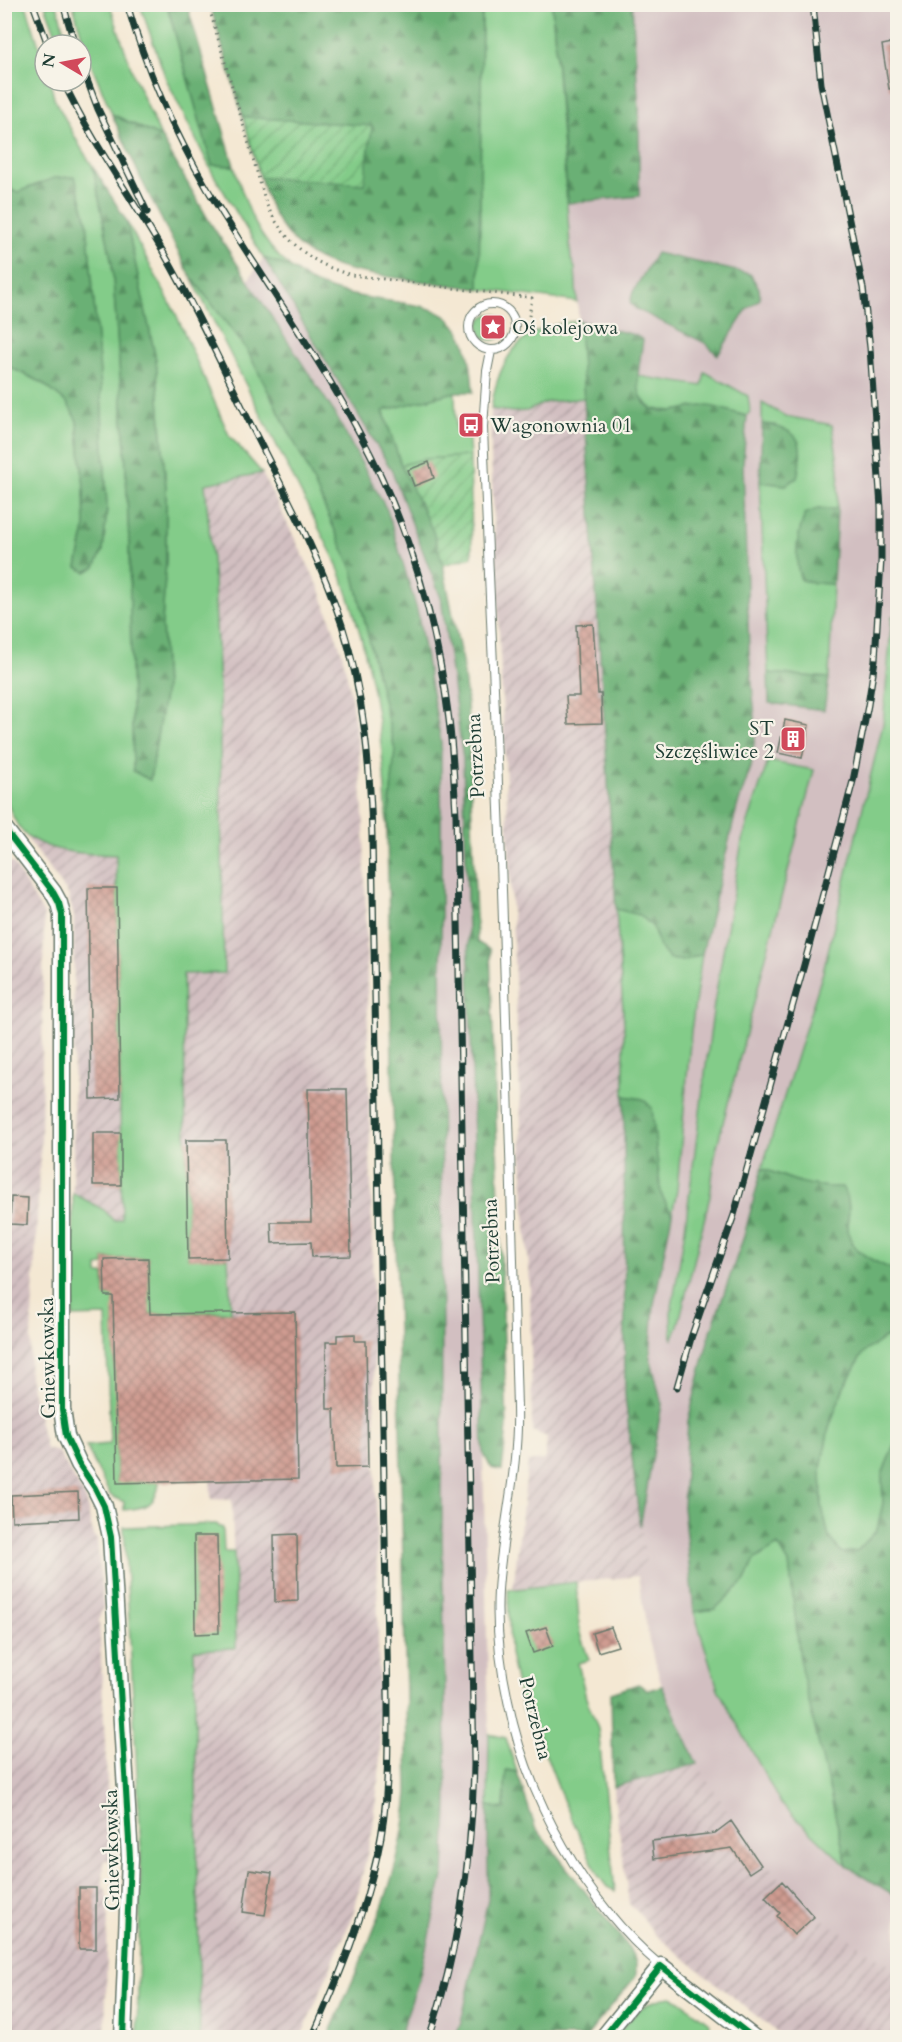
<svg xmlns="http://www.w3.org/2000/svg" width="902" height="2042" viewBox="0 0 902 2042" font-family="Cardo,serif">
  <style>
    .industrial { fill: url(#industrial-furrows) }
    .railway { fill: #d2bfc1 }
    .grass { fill: #83cc89; stroke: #51845e; stroke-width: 1.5 }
    .forest { fill: url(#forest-firs); stroke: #447654; stroke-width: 1.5 }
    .garden { fill: url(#garden-furrows); stroke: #51845e; stroke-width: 1.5 }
    .building { fill: url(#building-cross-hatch) }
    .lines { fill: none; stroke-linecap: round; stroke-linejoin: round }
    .lane-casing { stroke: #6a796c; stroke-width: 10 }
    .street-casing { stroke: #6a796c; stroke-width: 19 }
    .path { stroke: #6a796c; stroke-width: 3; stroke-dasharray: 1.5 4.5; stroke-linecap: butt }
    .lane { stroke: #fff; stroke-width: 8 }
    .street { stroke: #fff; stroke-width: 16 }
    .rail-casing { stroke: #1f3d34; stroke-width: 7 }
    .rail { stroke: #f7f3e8; stroke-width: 4.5; stroke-dasharray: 14; stroke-linecap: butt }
    .cycleway-casing { stroke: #f7f3e8; stroke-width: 10 }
    .cycleway { stroke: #00873e; stroke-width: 6 }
    .labels { text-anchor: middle; stroke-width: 4.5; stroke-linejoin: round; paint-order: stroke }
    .poi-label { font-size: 20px; fill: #1f3d34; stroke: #f7f3e8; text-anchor: start }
    .street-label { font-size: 20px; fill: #1f3d34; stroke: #f7f3e8 }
  </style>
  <defs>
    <pattern id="industrial-furrows" width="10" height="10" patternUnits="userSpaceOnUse" patternTransform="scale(1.5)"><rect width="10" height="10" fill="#d2bfc1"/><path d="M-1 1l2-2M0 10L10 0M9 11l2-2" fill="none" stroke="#aa9c9e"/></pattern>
    <pattern id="forest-firs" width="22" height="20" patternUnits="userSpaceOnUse" patternTransform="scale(1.5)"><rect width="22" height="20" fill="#6ab075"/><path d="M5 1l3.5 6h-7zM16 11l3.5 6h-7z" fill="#579061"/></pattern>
    <pattern id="garden-furrows" width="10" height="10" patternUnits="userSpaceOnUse" patternTransform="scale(1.5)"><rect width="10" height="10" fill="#83cc89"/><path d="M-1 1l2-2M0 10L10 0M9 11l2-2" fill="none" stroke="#6ba771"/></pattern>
    <pattern id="building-cross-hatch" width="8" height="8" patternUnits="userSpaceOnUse" patternTransform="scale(1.5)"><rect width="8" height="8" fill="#cf9b91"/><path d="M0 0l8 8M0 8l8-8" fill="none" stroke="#a78077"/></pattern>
  </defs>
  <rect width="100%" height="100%" fill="#f7f3e8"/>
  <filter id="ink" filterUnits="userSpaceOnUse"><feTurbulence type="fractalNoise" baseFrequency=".0167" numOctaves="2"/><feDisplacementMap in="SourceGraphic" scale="12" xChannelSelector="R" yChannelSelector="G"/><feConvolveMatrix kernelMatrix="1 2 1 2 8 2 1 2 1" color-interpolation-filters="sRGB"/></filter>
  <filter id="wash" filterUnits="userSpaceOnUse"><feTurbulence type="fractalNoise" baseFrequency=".008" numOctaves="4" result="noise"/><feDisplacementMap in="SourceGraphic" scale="24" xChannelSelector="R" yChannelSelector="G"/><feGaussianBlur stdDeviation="1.35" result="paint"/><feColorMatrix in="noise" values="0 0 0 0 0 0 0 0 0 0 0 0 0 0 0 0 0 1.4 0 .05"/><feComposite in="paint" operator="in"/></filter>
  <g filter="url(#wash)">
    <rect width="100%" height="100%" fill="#f4e8d3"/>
    <path class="industrial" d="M552,5H897V2037H783L653,1933L642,1916L629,1904L613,1787L697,1764L662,1686L649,1640L638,1576L513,1589L528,1462L545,1460L547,1437L532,1431L530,1282L524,1200L515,980L491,454V409L513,412L527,411L547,402L584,397L575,268L571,260Z
      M262,473L319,587L342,653L349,685L359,752L364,828L373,1296L380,1766L373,1828L354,1912L301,2037H200L194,1649L236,1648L232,1500L211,1499L207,1313L231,1312L228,1259H188L183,974L224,972L219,689L214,582L205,484Z
      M22,831L43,844L101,855L116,854L122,1219L114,1221L104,1210L73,1193L74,916L68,894Z
      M4,863H13L44,915L41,1140L29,1376L46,1449L58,1452L85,1497L93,1535L97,1540L103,1606L99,1619L111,1861L104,1860L103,1885L106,1890L108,1909L105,2037H5Z"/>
    <path class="railway" d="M552,5H897V1969L859,1945L820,1917L766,1864L741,1830L697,1764L662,1686L649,1640L638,1575L647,1571L625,1395L624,1024L579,315L575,268L571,260Z
      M264,258L391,469L441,598L463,759L483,1452L489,1734L488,1900L461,2023L455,2037H399L418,1982L444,1872L447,1807L442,1529L441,742L387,510L332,408L248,280Z"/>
    <path class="grass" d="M5,5H26L45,65V81H50L54,98L81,148L93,167L112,264L125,447L129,542L133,771L150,780L165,689L162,623L166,560V488L156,360L126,220L176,314L229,435L262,473L205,484L214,582L219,689L224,973L183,974L188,1258H228L231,1312L149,1314L148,1258L104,1259V1265L98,1266V1274H104L105,1296H134V1315L114,1316L117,1482H159C157,1506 145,1508 124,1510V1502L110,1495L86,1446L110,1444L106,1316L73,1317V1193L104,1210L114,1221L122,1219L116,855C87,854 47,854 23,832C14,824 9,806 4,795L5,365L41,382L68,404L77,421L84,487L85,529L77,567L86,572L95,567L103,550L107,508L100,374L87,221L75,177L54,178L18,192L12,191L5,171Z
      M45,5H57L68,45H60Z
      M73,5H110L133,74L161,137L112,114L87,54Z
      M140,5H167L212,165L234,166C247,208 256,238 291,268L264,258L213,174L166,79Z
      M482,5H552L571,259L575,268L577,302L479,289Z
      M190,275L247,350L304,461L353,571L395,750L387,834C385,740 371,645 334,558Z
      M479 327a13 13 0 1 1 26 0a13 13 0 1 1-26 0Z
      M579,321L584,398L547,402L527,411L513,412L491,409C499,354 523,325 579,321Z
      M705,372L748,396L750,411L747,416L706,406L673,411L653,409L643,400L637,389L638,376L702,386Z
      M455,392L456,430H468L470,456L424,459L401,465L383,410Z
      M762,403L785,416L832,425L839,469L837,509H817L815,583L833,584L829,678L768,673L760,482L786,485L776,425L762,424Z
      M892,616H897V1275L896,1271C878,1263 849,1253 848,1229C847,1208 853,1207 842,1187C811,1188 791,1180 762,1168L823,972L883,724Z
      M768,761L814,770L715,1154L710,1196L678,1326L672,1340L671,1313L684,1236L714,1004L742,841Z
      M616,909L640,915L653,927L659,946L683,961L702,954L691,1031L677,1190L672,1214L661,1194L643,1099L624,1096V1024Z
      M897,1329V1442L893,1447L882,1475L883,1503L877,1530L857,1551L842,1553L829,1537L822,1507L821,1468L829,1427L843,1389L863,1353Z
      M216,1524L223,1528L224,1552H234L236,1648L194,1650L200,2037H137L141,1848L124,1527Z
      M778,1544L789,1563L802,1669L847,1866L781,1804L718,1689L694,1612L715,1609L745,1580L754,1560Z
      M576,1582L580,1634L589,1660L578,1663L586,1698L598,1728L615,1891L607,1887L598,1875L564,1802L534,1724L531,1711L523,1713L510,1654L508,1590Z
      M489,1734L506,1738L517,1772L506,1770L504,1809L488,1806Z
      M671,1997L680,2001L709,2023L707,2037H614C632,2017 642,2000 671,1997Z"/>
    <path class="forest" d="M167,5H187L234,166L212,165Z
      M210,5H482L479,289C452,285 424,282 397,278C322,269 282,255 260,177L364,184L372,126L243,117Z
      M552,5H632L639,109V196L568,203Z
      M112,115L161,137L211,224L332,409L387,510L417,610L441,742L442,1529L447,1807L444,1872L418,1982L399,2037H328C362,1958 402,1879 408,1792L387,834L395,750L353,571L304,461L247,350L190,275L141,179Z
      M93,167L126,220L156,360L166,488V560L162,623L165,689L150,780L133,771L129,542L125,447L112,264Z
      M5,171L12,191L18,192L54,178L75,177L87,221L100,374L107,508L103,550L95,567L86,572L77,567L85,529L84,487L77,421L68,404L41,382L5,365Z
      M656,253L750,274L759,288L760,299L747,309L718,355L705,343L636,309L630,303L633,292Z
      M264,258C273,261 282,264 290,268C297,271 303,277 309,281C320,286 332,290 344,293C419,312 469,288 473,392H455L383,411L401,465L433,531L443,565L462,661L467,700L477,942L490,950L507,1427L502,1470L491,1468L483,1452L463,759L441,598L391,469Z
      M579,321L635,335L643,340C639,369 625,417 675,411C685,409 696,405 707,406C720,407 734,413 747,416L743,463L749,652L756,728L751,767L737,807L702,954L683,961L669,959L659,946L653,927L640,915L616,909Z
      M762,424C801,429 805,441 797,478L786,485L760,482Z
      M817,509H837L833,584L815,583L801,580C793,558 797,535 805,514Z
      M768,673L829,678L824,710L769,703Z
      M624,1096L643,1099L652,1108L661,1194L672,1214L654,1304L650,1357L662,1404L640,1527L625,1395Z
      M762,1168C791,1180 811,1188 842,1187C853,1207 847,1208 848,1229C849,1253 878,1263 896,1271L897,1275V1329L863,1353L843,1389L829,1427L821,1468L822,1507L829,1537L842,1553L857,1551L877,1530L883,1503L882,1475L893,1447L897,1442V1897L847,1866L801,1668L789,1563L778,1545L754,1560L745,1580L715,1609L694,1612L683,1507L688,1421L709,1337L744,1236Z
      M638,1684L648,1690L662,1686L697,1764L613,1787L611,1693Z
      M506,1770L517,1772L535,1827L629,1948L636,1962V1976L586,2037H455L461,2023L488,1900V1806L504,1809Z"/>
    <path class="garden" d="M243,117L372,126L364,184L260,177Z
      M470,456L472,557L443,565L433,531L401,465L424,459Z"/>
    <g id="blocks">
      <path class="building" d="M897,42V88L889,89L882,45Z
        M429,462L434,478L414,486L408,470Z
        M593,624L598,694H601L602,723L568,724L566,696H579L576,625Z
        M785,720L809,725L802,758L778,753Z
        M88,888H117L120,1098L91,1099Z
        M308,1089H347L351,1256L312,1257L311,1242L272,1243L271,1222H311Z
        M93,1133H121V1185H93Z
        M186,1140H226L228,1258L188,1259Z
        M11,1197L28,1198L27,1225L10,1224Z
        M148,1258L150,1314L295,1312L298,1479L117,1483L113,1296H105L104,1259Z
        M355,1334V1341H366L368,1467L336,1468L334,1409H327L326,1342H337V1335Z
        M78,1492L79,1518L12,1521L11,1495Z
        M297,1534L298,1601L275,1602L274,1535Z
        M194,1536H217L219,1633L195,1634Z
        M546,1627L553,1646L533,1653L526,1633Z
        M611,1627L618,1646L598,1652L592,1633Z
        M731,1821L761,1865L749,1873L732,1848L654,1859L652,1841L715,1833Z
        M249,1870L272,1873L265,1915L243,1912Z
        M782,1881L814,1917L794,1935L777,1916L780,1913L765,1897Z
        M79,1888H96V1949H79Z"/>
    </g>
  </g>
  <g filter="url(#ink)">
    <use href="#blocks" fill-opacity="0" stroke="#6a796c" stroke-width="1.5"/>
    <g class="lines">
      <g class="lane-casing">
        <path id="lane" d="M469 327a23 23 0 1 1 46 0a23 23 0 1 1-46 0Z
          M491,351L487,371L483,427C489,591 498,756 503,921C509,1083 512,1246 517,1408C519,1469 502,1529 498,1590C496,1627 500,1665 508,1701C527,1798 585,1902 661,1966"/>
      </g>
      <g class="street-casing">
        <path id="street" d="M4,828L53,892L59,903L62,915V1409L66,1436L79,1464L95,1488L104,1506L111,1537L130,1858L123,2038
          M603,2038L661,1966L754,2038"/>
      </g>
      <path class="path" d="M208,4L266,203C283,241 312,265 352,275L532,298L529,316"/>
      <use href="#lane" class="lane"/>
      <use href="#street" class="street"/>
      <g class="rail-casing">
        <path id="rail" d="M33,4L48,45
          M63,4L75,45
          M127,4C146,69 174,132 208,190C258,273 316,351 361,436C408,524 437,622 449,720C453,752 454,783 456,815L474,1764C472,1858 459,1948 429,2038
          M81,64L98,109L147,212
          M63,81C93,145 132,197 166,257C197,311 223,368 250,423C283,489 319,555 342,625C364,694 370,765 372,836L388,1700C388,1751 389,1802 378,1852C364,1916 339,1978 312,2038
          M677,1387L691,1338L734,1215L804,965L853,781L868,705L875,660L881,561V508L870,348L863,288L821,84L813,4"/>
      </g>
      <use href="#rail" class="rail"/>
      <g class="cycleway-casing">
        <path id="cycleway" d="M4,828L53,892L59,903L62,915V1409L66,1436L79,1464L95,1488L104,1506L111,1537L130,1858L123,2038
          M603,2038L661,1966L754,2038"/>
      </g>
      <use href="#cycleway" class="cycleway"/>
    </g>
  </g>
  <defs>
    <g id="sight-square" transform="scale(1.35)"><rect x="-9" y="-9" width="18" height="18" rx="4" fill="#d1495b" stroke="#f7f3e8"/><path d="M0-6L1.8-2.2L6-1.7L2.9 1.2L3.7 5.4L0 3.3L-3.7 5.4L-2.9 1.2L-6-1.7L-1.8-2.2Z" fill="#fff"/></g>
    <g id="bus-square" transform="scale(1.35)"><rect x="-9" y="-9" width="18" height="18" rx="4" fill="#d1495b" stroke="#f7f3e8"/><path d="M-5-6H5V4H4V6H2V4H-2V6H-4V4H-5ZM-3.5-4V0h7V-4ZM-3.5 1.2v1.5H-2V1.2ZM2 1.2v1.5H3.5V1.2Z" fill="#fff"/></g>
    <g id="building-square" transform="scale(1.35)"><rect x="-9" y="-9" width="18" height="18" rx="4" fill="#d1495b" stroke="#f7f3e8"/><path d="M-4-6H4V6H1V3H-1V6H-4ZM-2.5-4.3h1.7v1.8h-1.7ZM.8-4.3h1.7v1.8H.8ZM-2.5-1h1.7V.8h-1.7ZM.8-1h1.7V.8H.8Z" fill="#fff"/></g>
  </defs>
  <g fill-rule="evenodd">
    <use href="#sight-square" x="493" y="327"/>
    <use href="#bus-square" x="471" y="425"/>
    <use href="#building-square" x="793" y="739"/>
  </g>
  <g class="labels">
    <g class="poi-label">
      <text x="512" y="334">Oś kolejowa</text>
      <text x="490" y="432">Wagonownia 01</text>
      <text x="774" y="735" text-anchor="end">ST<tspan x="774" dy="23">Szczęśliwice 2</tspan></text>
    </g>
    <g class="street-label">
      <text transform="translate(475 756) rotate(-93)" y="7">Potrzebna</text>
      <text transform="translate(491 1241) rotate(-92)" y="7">Potrzebna</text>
      <text transform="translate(47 1358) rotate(-91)" y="7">Gniewkowska</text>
      <text transform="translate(536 1718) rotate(76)" y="7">Potrzebna</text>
      <text transform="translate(111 1850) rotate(-91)" y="7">Gniewkowska</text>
    </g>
  </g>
  <rect width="902" height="2042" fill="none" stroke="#f7f3e8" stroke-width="24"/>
  <g transform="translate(63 63) rotate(280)"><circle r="28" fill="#f7f3e8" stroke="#a1aaa0" stroke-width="1.5"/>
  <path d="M0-4.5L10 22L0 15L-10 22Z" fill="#d1495b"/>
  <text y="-9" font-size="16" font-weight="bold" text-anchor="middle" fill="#1f3d34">N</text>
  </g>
</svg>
